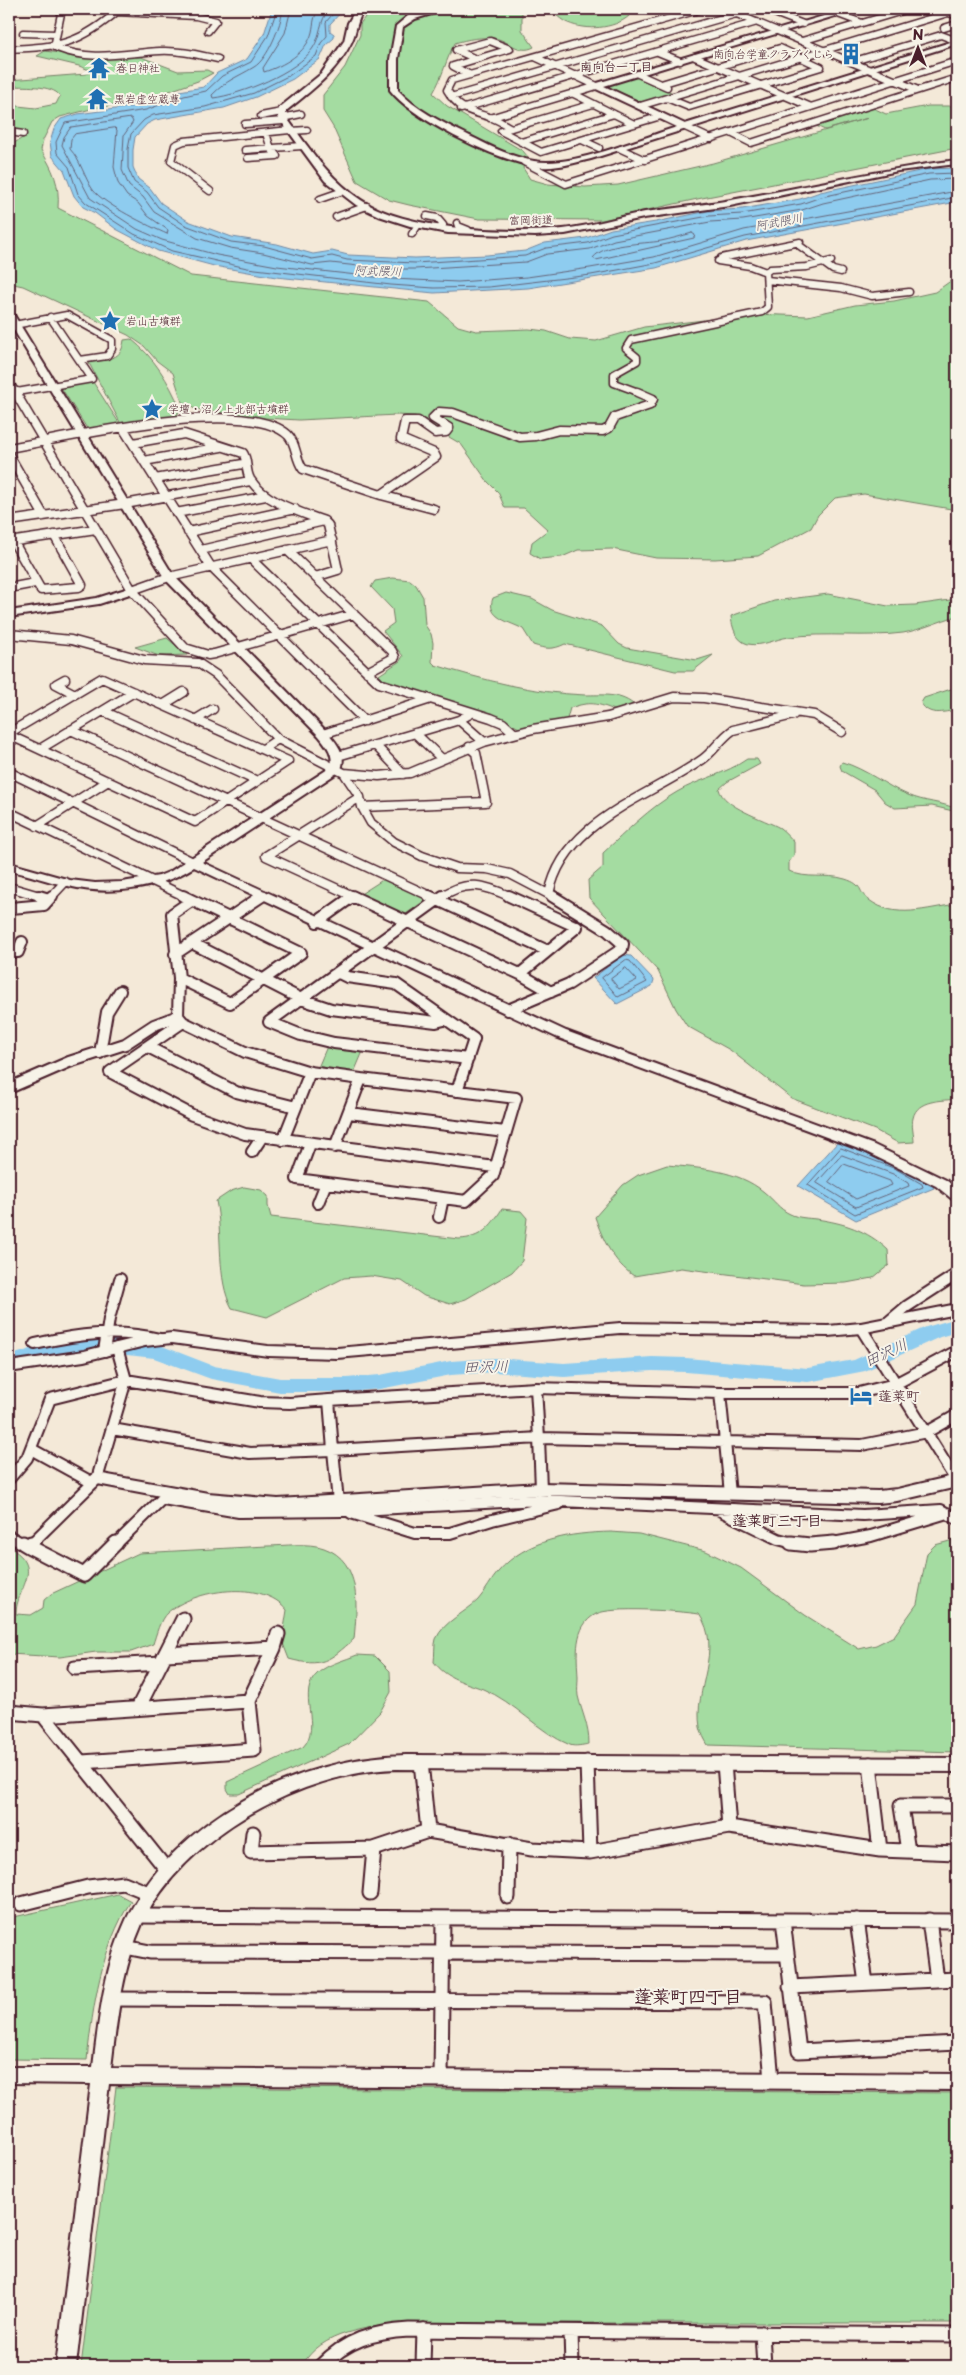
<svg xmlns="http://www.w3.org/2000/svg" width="966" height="2375" viewBox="0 0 966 2375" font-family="'Playpen Sans','Klee One',sans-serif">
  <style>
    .green { fill: #a4dca1; stroke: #777e66 }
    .water { fill: #8eccef; stroke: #7387a1 }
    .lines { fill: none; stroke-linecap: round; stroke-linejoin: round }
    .shore { stroke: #656479; stroke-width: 1 }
    .river { fill: #8eccef; fill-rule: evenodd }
    .street-far3-casing { stroke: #4a1f2b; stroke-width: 9 }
    .street-far2-casing { stroke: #4a1f2b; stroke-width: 11 }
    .street-far1-casing { stroke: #4a1f2b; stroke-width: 14 }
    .street-casing { stroke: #4a1f2b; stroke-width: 17 }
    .secondary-casing { stroke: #4a1f2b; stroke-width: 4 }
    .street-far3 { stroke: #f7f3e8; stroke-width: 6 }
    .street-far2 { stroke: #f7f3e8; stroke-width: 8 }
    .street-far1 { stroke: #f7f3e8; stroke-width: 10 }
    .street { stroke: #f7f3e8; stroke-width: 13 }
    .secondary { fill: #f7f3e8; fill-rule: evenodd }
    .labels { text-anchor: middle; stroke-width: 4; stroke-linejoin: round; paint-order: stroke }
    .far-poi-label { font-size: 11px; fill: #4a1f2b; stroke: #f7f3e8; text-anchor: start }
    .far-street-label { font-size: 11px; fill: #4a1f2b; stroke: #f7f3e8 }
    .far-neighbourhood-label { font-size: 12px; font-weight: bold; fill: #4a1f2b; stroke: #f7f3e8 }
    .far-water-label { font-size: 12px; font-style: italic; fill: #5e5366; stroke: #f7f3e8 }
    .poi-label { font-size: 14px; fill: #4a1f2b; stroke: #f7f3e8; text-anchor: start }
    .water-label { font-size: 15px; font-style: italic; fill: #5e5366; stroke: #f7f3e8 }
    .neighbourhood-label { font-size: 15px; font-weight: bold; fill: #4a1f2b; stroke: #f7f3e8 }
    .near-neighbourhood-label { font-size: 18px; font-weight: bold; fill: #4a1f2b; stroke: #f7f3e8 }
  </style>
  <rect width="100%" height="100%" fill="#f4e9d8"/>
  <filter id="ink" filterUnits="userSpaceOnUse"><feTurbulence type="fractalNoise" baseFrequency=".02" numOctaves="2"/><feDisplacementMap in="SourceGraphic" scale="10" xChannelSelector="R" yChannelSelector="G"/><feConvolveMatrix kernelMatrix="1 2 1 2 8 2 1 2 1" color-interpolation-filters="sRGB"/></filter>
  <g filter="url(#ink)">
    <path class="green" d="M377,9H520L522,11V30L534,47C519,55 508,40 494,38C480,37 468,39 455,43C446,59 443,76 433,93L447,106L523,151L528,157L523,168L530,179L548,184L585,187L618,185L713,163L868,118L825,130L814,125L871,107L886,114L928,106H957V148L702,198L602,220L479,219L409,205L389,200L357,181L333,127L323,111V95L345,67L360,35V24L367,14Z
      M549,9H623L629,16C614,29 586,31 568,23C562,21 554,13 549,9Z
      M45,51L90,57H141L178,71L207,70L213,73L198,81L141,101L95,108L60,117L52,122L43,140L41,150C53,170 60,184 58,208L191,276L429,302L458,326L476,331L529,329L546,331L570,339L596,341L644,327L755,314L808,316L855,305L894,301L935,292L952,280L957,265V510L864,494L835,498L818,515L811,528L758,556L715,559L656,558L612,549L578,550L562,557L540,559L530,553L532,542L548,530L524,508H505L498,492L488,482L461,444L437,430L427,420L415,416L397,415L299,420L264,418L195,409L182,402L173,373L157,361L144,346L128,335L23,286L9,283V146L26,136L24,134L9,131V105L36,108L56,104L60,96C52,84 22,87 9,86V80L86,74L92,71L79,66L37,56Z
      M637,76L675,94L644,103L606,86Z
      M131,339C154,357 169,382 180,408L177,416L122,426L89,363C105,355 121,365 124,340Z
      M93,382L121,426L88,430L62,389L66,386Z
      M393,578L410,580L416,585L423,597L425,625L431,634L433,643L432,662L435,665C484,680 533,693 585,695C602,695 619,693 633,704L617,711C597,703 590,701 570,708L567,719L521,729L504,720L386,682L379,675L400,661L403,656L383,631L394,623L392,609L371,587L375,581Z
      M506,593L532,599L552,610L602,626L619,644L627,648L697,660L713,655L693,671H675L565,644C553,650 545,649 533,645L523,629C511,622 485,618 493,598Z
      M828,594L888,606L915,605L957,599V616C939,621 921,630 903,633C865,638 826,632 789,637C775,639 762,647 748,644C736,641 732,627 731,616L774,601Z
      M167,638L187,655L159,656L135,647Z
      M957,687V710C943,712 929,717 921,703L924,698Z
      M747,759H757L760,764L727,782L719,789C723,807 764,819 780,828C785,832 790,837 794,842V855L789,862V871C806,880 826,873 845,879C865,885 857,892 869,900C896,920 926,908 957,904V1099C942,1101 917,1099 913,1118C911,1125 914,1135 914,1142L898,1143L875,1130L791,1098L730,1050L687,1026L676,1009L658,971L589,898L588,880L603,867V853C627,831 649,808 677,792C699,779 726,774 747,759Z
      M842,762C866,769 886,786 908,795C924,802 941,802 957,809V843L952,836L953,811L932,806L895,808L885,802L875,790L842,771L840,766Z
      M384,879L427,899L403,916L359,895Z
      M328,1044L364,1049L353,1075L317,1070Z
      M667,1165C700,1168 738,1170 764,1192C774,1200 779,1209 790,1214C798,1218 808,1218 816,1219C844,1223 867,1230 888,1250L889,1265L873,1278L846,1283L804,1284L681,1268L634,1276C613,1262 603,1240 595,1217L623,1185L638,1175Z
      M244,1187L261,1190L268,1196V1206L271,1217L459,1239C482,1238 490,1227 502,1209L521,1211L527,1218L522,1261L512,1272L466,1299L450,1304L424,1296L402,1281L371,1276L344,1278L267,1317L232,1308C216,1280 223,1234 216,1201L231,1191Z
      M611,1532L639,1534L706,1551L741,1568L805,1615L859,1649L876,1645L894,1636L917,1604L927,1553L935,1545L957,1539V1752L708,1745C705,1740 701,1733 700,1727C693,1690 724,1649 699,1614C680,1611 611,1606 596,1614C573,1626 577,1656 578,1677C578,1683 577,1690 578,1696C582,1713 589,1726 589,1744C583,1745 575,1747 570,1745C538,1732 515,1702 483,1689C464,1682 447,1679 434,1662C435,1655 434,1645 436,1639C444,1621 465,1613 478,1600C486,1591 491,1580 498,1572C526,1539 571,1533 611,1532Z
      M267,1546C284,1546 308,1542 324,1548C362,1561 357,1608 354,1639C329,1661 322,1668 289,1659L282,1641L287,1610C263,1579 194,1589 167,1613C160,1619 156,1635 153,1644L131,1652H96L60,1657L9,1654V1547C46,1569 16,1587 16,1614L31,1615L43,1608L44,1600L51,1594L139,1553Z
      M357,1655L375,1656L390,1671L391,1692L380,1712L349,1744L239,1794H230L227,1789V1782L303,1747C323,1726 295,1693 318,1673C328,1664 345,1660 357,1655Z
      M118,1894L131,1901C101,1948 93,2005 87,2060L9,2059V1918Z
      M116,2087L957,2093V2323H404C370,2327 320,2331 302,2366H81Z"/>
    <path class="water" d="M272,9H344L330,24V31L334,34V38L326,45L320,59L293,79L256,97L224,108L155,120L147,124L135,137L133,150V167L138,179L150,188L161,203L188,221L232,237L277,244L313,254L332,251L348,255L415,258L487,255L525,251L545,243L586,238L611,229L656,222L708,211L742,209L800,199L820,192L929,169L957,168V202L746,241L656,268L528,288L434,293L276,277L214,266L158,251L116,229L95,213L83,207L74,196L64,170L52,156L50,142L54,129L61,119L78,114L145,105L176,96L179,91L204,87L217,73L247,59L264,34Z
      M623,955L631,956L654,980L652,986L617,1004L593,978Z
      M838,1142C857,1149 927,1171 934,1188L856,1220L798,1186Z"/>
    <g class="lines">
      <path class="shore" d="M277,9L268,36L251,62L222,76L206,91L184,96L146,110L65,123L56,142L57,153L69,167L78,194L86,203L134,234L172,251L247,268L391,285L434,288L489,287L591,275L655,263L745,237L957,197
        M283,9C281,25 268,59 254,67C236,78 228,79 212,95L213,98C240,95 298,72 313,48C321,36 319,21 329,9
        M291,9L285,33L263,68L264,72C283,66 307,53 312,32C314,23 313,17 319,9
        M337,9L326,22L327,36L321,43L316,56L290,75L254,93L205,107L153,115L144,120L131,134L128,149V168L134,182L147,192L158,207L185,225L231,242L264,246L312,259L332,256L347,260L415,263L525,256L546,248L588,243L612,234L709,216L742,214L801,204L821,197L929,174L957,173
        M115,128L117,130L114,167L118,183L127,196L138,203L148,216L168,230L167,234C149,226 105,205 93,190C84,177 81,161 70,149L71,139L75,134Z
        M957,179L930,180L823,203L802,210L743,220L710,222L614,240L590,249L547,254L526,262L415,269H386L331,263L312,265L263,253L230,248L197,238L154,212L143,197L129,186L122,170L124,135L133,122L131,118L71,127L64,137L62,145L90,198L137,229L162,240L217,255L277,266L392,279L458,282L527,277L590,268L654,257L744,230L957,191
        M692,233L695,235L694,238L596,260L593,258C604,243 644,244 661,241C671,239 682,236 692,233Z
        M626,960L630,961L647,982L618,997L602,978Z
        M626,968L637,980L619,989L611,979Z
        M841,1148L896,1169L922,1184L923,1187L855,1214L808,1185Z
        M842,1155L893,1174L908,1183L909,1186L856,1207L817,1183Z
        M844,1164L890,1181L892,1185L856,1199L829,1182Z"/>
      <path class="river" d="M957,1318V1332L940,1337L865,1371L808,1382L686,1372L652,1371L564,1377L494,1372L451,1375L380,1389L347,1392H280L211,1379L154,1358L83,1350L66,1352L14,1369L9,1367V1356L65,1338L83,1336L157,1344L214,1366L280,1378H347L380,1375L451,1361L494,1358L564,1363L652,1357L686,1358L808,1368L854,1360L926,1327Z"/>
      <g class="street-far3-casing">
        <path id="street-far3" d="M725,9L918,90
          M764,9L803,24
          M942,10L957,16
          M117,12L196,16L216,21L208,31
          M838,14L862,23
          M781,15L803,9
          M944,28L957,24
          M23,33L56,34
          M802,41L909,9
          M54,47L62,9
          M57,48C92,62 124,53 160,51C180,50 199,55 218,59
          M9,49C60,47 80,44 120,9
          M658,52L680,61
          M535,57L597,86
          M695,57L811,107
          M851,62L941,35L957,41
          M638,74L667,87
          M470,75L453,66L510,49L490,41L456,50L476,59
          M661,84L780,48L821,67L689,107L667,98
          M572,93L634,124
          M451,97L736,14
          M593,104L501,131L541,152L661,116
          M640,106L948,13
          M461,109L757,22
          M261,116L282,112
          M282,118L301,114
          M490,118L597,86
          M245,124L283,121
          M685,127L711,139
          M511,128C504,124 497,119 489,117C469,111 458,109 447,90L452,80L702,9
          M291,131L307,130
          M9,132L23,134
          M731,133L751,143L957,78
          M582,140L599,148
          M521,142L614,114
          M621,149L645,160
          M245,150L302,146
          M248,158L277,156L271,149L266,133
          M524,162L566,184L957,61
          M210,191L171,161L175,145L184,141L290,130
          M320,199L343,191
          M427,216L437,218L443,225L440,228
          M336,217L367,206
          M457,223L458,226L468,230
          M412,234L418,225
          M800,246L833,270L841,272
          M721,258L800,242
          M766,272L770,269L807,267L831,261
          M767,280L841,288L872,296L909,292
          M9,326L67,315L112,340V349L107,356L80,360
          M9,381L16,393
          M11,393L92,379L50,317
          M641,393L614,383V374L637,361V357L626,348L631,340L762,312L768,307L766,272L750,266L718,261"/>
      </g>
      <g class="street-far2-casing">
        <path id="street-far2" d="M15,392L132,590L185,648L208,655L214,654L354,614
          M11,393L17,392
          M123,428L211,567L365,721
          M133,443L184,434L243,453C248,460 245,470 250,479C264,502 300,512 324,521L328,525L338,570L315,577
          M9,448C66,438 245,395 288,435C297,444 295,459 303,469L381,495L436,457L434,453L401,439L405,421H418L435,433L446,432L449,428L433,418L439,412L453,413L520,437L536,436L559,430L603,431L609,428L615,417L650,405L653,399L637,392
          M9,455L44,516
          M144,461L221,447
          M155,479L243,464
          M381,495L434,509
          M176,513L266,496
          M9,521L125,504L250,481
          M188,532L295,509
          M13,541L41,590L79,587L82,585L54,535
          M9,542L96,529
          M201,550L324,521
          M287,550L392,651L395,657L367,672
          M250,558L379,683L491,718L503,723L514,733
          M9,588L35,583
          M132,590L169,577L332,540
          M9,634L71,640L144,660L198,663L216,675L278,739
          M65,679L56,684L75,694
          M163,705L184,692
          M103,711L257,781
          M195,720L213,709
          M459,720L484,742
          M71,730L432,897
          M9,733L102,678L288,761L195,822L9,735
          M415,733L442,759
          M323,734L428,700
          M375,745L403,774
          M40,749L134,692
          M263,749L278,739L344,773L360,797L362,807L371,823L394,842L422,856L457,868L487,869L510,874L554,897
          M338,756L459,720L472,713
          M9,772L193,862
          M344,773L379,776L410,773L484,742L533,729L608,717L674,697L704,698L814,715L842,732
          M362,807L486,802L476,753L469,747
          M9,812L186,897
          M37,826L108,781
          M9,887L43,897
          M549,894C564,820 648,798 703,759C714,751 721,738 733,730L793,715
          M51,897L65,882
          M261,897L264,895
          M355,897L266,856L360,797
          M441,897C466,879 485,885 511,897"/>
      </g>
      <g class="street-far1-casing">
        <path id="street-far1" d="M39,896L49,899
          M352,896L520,974L551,992
          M429,896L548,951
          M443,896L269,1022L301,1035L334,1043L468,1059
          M509,896L577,927L520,974
          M191,901L172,914L179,978L178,1016L183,1022L110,1072L192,1115L245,1134L495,1167
          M11,908L44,905L52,896
          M317,922L352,897
          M192,943L301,999L331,1009L436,1022L444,1020
          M9,952H18L22,942
          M175,954L262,896
          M339,973L347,977L396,984L474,1039L457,1091
          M179,978L230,1003L301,953L183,896
          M508,1010L569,984L622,949L623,944L607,930L552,896
          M183,1022L245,1052L310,1072L283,1140
          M148,1047L236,1092L296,1107
          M100,1053L107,1012L120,991
          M310,1072L361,1079
          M9,1088L69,1062L125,1044L154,1025L178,1016
          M349,1113L505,1132
          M310,1144L297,1179L466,1201L493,1176L516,1098L361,1079L335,1147
          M252,1152L262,1137
          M318,1203L326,1183
          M439,1217L443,1198
          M887,1323L906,1307L957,1274
          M861,1328L957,1482
          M35,1344C78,1334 117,1329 160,1339
          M104,1351L109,1319L120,1279
          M536,1388L720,1393L725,1442L539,1438L541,1489
          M720,1393H859L895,1384L957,1351
          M329,1400L536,1388L539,1438L333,1450L338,1502
          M31,1449L93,1483
          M9,1479L27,1458L50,1399L126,1380L260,1402L290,1403L329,1400L333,1450L250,1453L112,1429
          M730,1494L725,1442L862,1445L927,1432L957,1415
          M163,1499L239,1512L343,1511L539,1500L863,1515L941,1510L957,1519
          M721,1511L778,1539L801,1545
          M351,1513L415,1533H450L492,1520L559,1504
          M9,1536L25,1545
          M30,1545L97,1479L126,1380L117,1348
          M115,1545L166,1495
          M822,1545L871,1536L947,1513"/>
      </g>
      <g class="street-casing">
        <path id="street" d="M23,1543L28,1546L31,1543
          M791,1543L810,1545L834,1543
          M28,1546L84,1575L116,1543
          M166,1654L274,1648
          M75,1668L161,1663
          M138,1708L183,1619
          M9,1712L43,1715L167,1870
          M43,1715L249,1701
          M82,1762L254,1750L249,1701L274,1648L278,1634
          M421,1762L428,1831
          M587,1762L590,1852
          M724,1763L729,1827
          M870,1764L880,1850
          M253,1833L251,1852L374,1849L428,1831L532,1849L590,1852L729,1827L880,1850L957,1853
          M908,1851L901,1806H957
          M370,1893L374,1849
          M508,1897L509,1844
          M21,1904L88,1887L124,1883L151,1894
          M138,1916L957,1921
          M783,1920L799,2051L957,2043
          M857,1920L866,1983
          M929,1920L937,1980
          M125,1947L150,1952L787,1954
          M790,1987L957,1979
          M111,1999L765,2002L772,2080
          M441,2077L443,1918
          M571,2332L572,2366
          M762,2333L764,2366
          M321,2366C346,2340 373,2332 409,2330L957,2335
          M423,2366L424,2330"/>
      </g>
      <g class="secondary-casing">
        <path id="secondary" d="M356,9H364C356,22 357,30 352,41C338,71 311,91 286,111V117C309,148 328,178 361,200C407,231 509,234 563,229C591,226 618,217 645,212C673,208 702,205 731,200C806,187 881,169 957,160V164L898,171L730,206L644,218L565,234L535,236L448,233L410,226L379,216L356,205L325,181L278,117L279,108L321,74L344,41L348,23Z
          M436,9H448L415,19L403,27L398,59V90C415,109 441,122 464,133C486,144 510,157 534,161C571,168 641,138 677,127L594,88V84L847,9H858L604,86L685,124L957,40V44L591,159C573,163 553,170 534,166C496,160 413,120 390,90V59L396,26L409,15Z
          M9,312L14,315L173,575L327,732C337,743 348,756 340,771L202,862L566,1031L874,1145L946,1180L957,1189V1200L952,1199L936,1186L864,1151L556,1037L194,867C158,890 109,896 68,886C48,882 29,874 9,871V863L70,880L95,883L122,882L159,876L171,871L331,767C334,754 327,746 319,736L165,579L9,322Z
          M132,587L137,590L136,592L99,604L9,617V611L97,598Z
          M957,1304V1314L861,1333L828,1336L620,1333L337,1358L268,1356L172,1343L145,1346L84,1361L9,1372V1362L84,1351L145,1336L172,1333L268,1346L337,1348L620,1323L828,1326L861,1323Z
          M97,1473L208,1493L278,1499L541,1483L878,1491L897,1489L957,1475V1487L897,1501L878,1503L541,1495L278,1511L208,1505L92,1483L89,1479L92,1475Z
          M406,1755L957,1758V1772L396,1769C302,1772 183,1836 142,1924C122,1969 117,2019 111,2068L957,2074V2090L109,2084L76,2366H56L91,2084L9,2083V2067H93C99,2018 104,1967 126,1920C174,1819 297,1757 406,1755Z"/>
      </g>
      <use href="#street-far3" class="street-far3"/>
      <use href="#street-far2" class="street-far2"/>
      <use href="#street-far1" class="street-far1"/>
      <use href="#street" class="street"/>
      <use href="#secondary" class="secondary"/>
    </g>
  </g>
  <defs>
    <g id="building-bare" transform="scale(1.725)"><path d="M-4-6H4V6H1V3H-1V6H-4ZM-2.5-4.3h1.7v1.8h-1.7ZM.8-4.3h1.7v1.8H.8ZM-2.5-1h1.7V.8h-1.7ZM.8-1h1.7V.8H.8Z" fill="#1f6fb2" stroke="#f7f3e8" stroke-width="2.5" paint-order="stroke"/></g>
    <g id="temple-bare" transform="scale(1.725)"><path d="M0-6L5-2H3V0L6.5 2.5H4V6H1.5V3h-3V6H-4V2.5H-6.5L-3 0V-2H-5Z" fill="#1f6fb2" stroke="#f7f3e8" stroke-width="2.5" paint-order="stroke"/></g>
    <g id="sight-bare" transform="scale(1.725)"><path d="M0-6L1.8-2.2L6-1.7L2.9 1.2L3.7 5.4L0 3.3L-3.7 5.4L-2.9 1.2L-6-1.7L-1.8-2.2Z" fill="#1f6fb2" stroke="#f7f3e8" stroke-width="2.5" paint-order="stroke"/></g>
    <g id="hotel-bare" transform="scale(1.725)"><path d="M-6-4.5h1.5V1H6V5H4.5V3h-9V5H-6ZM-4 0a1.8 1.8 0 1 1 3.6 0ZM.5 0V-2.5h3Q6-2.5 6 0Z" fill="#1f6fb2" stroke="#f7f3e8" stroke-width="2.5" paint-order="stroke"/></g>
  </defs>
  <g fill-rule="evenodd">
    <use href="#building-bare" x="851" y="54"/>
    <use href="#temple-bare" x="99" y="68"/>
    <use href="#temple-bare" x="97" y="99"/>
    <use href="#sight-bare" x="110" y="321"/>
    <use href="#sight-bare" x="152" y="409"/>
    <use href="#hotel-bare" x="861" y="1396"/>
  </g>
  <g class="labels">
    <g class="far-poi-label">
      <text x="834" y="58" text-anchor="end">南向台学童クラブくじら</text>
      <text x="116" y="72">春日神社</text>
      <text x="114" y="103">黒岩虚空蔵尊</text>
      <text x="126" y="325">岩山古墳群</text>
      <text x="168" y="413">学壇・沼ノ上北部古墳群</text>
    </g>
    <g class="far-street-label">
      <text transform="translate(531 220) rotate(-1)" y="4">富岡街道</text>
    </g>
    <g class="far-neighbourhood-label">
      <text x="616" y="71">南向台一丁目</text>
    </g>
    <g class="far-water-label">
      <text transform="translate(779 222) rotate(-11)" y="4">阿武隈川</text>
      <text transform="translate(378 271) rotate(2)" y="4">阿武隈川</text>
    </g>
    <g class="poi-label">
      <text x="878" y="1401">蓬莱町</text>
    </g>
    <g class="water-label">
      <text transform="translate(886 1353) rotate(-25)" y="5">田沢川</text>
      <text transform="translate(486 1367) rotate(-1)" y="5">田沢川</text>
    </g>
    <g class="neighbourhood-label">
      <text x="777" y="1526">蓬莱町三丁目</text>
    </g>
    <g class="near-neighbourhood-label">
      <text x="688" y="2003">蓬莱町四丁目</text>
    </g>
  </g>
  <rect width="966" height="2375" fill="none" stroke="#f7f3e8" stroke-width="30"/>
  <rect x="15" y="15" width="936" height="2345" fill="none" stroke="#4a1f2b" stroke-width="2" filter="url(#ink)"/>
  <g transform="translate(918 48)" stroke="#f7f3e8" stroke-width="4" paint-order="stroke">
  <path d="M0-4L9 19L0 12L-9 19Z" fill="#4a1f2b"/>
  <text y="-8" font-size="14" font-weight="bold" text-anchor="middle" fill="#4a1f2b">N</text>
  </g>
</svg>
